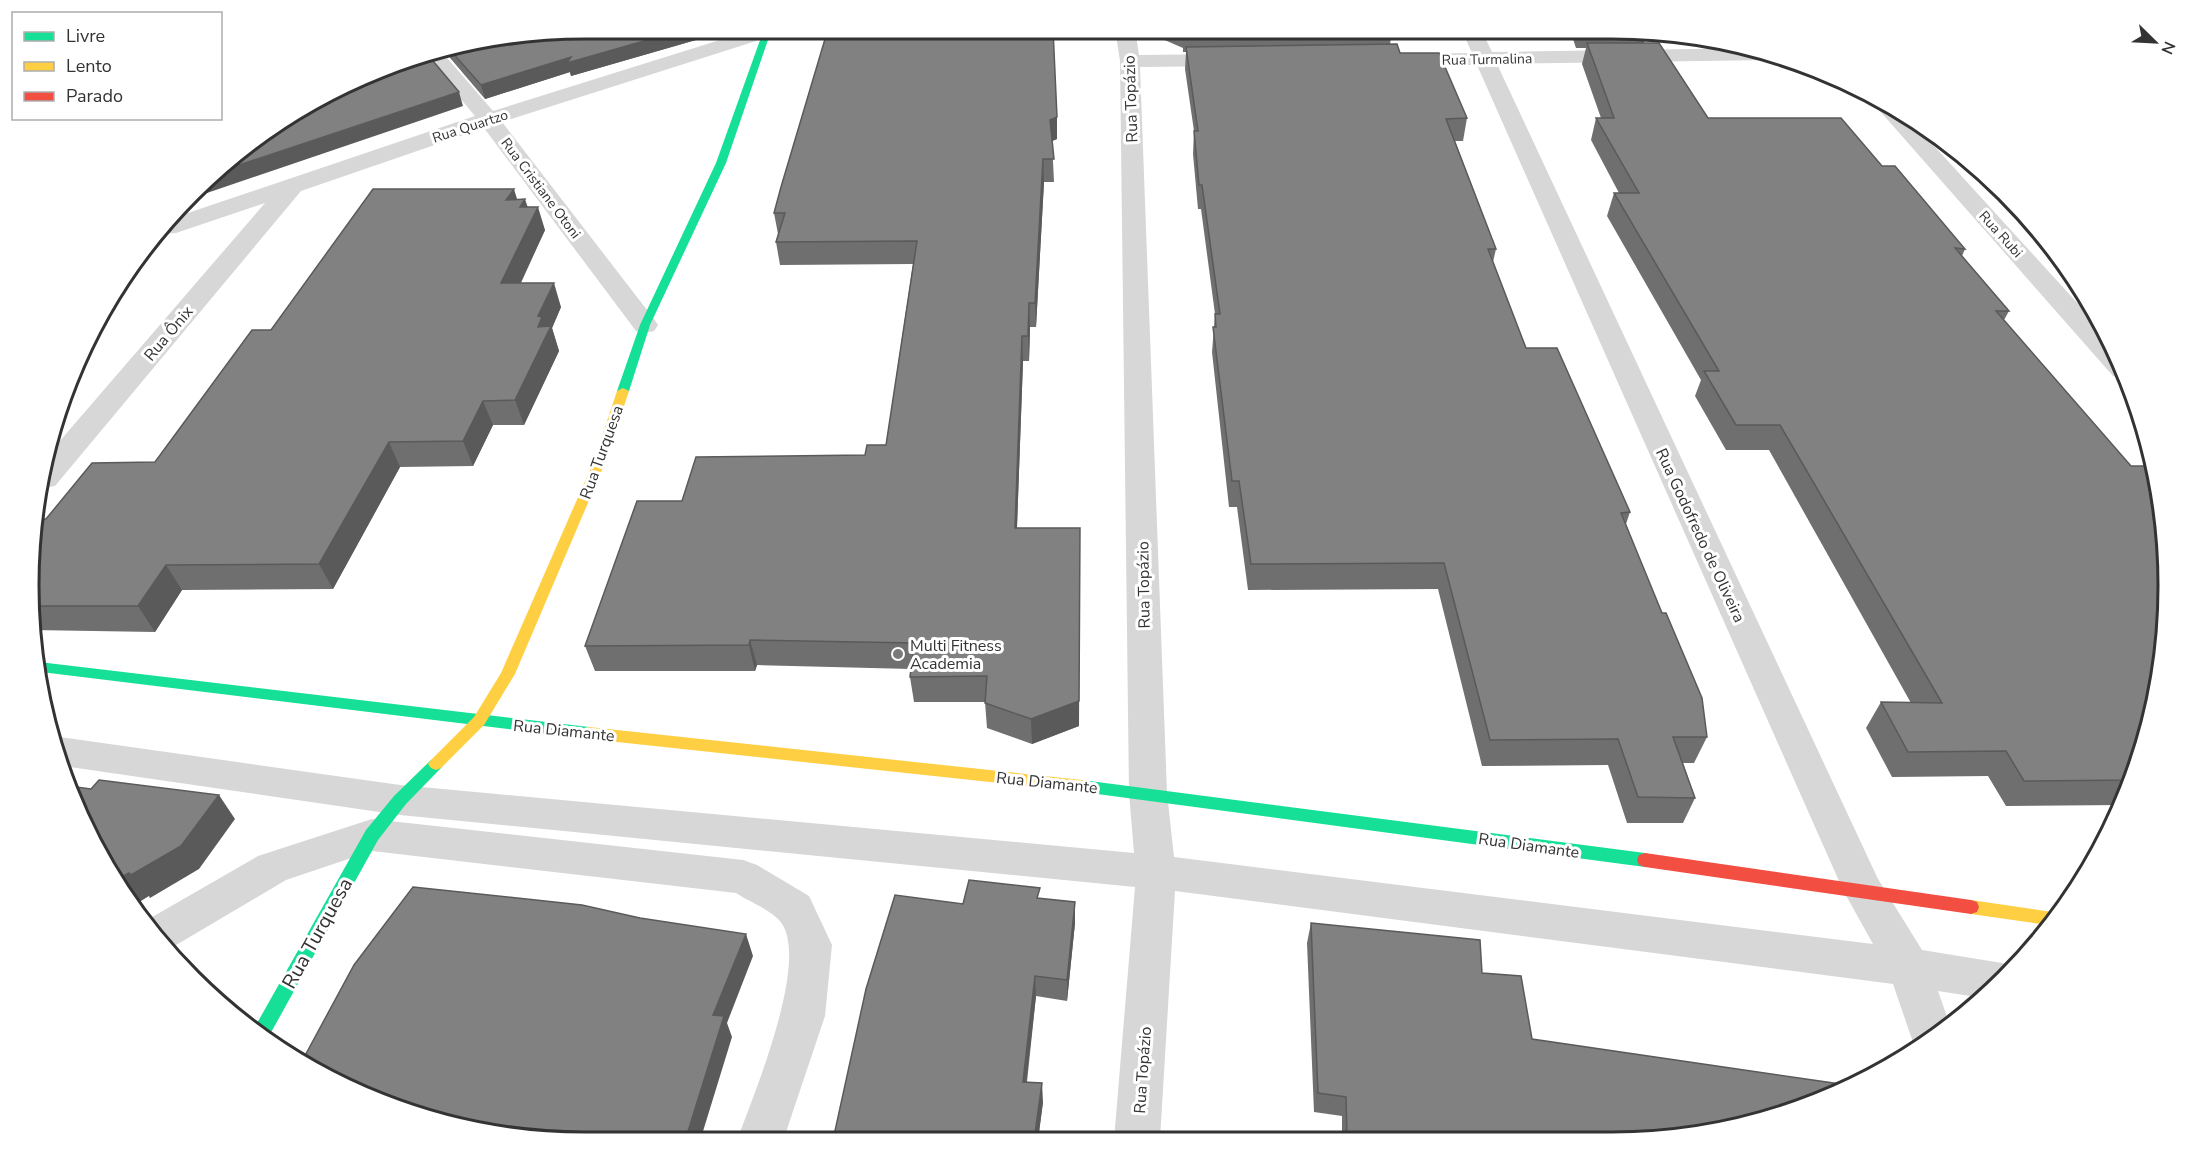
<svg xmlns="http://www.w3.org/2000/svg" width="2197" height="1171" viewBox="0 0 2197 1171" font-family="'Nunito Sans',sans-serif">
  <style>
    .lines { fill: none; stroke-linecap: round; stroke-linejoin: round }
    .street { fill: #d7d7d7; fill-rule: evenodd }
    .fast { fill: #16e098; fill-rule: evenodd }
    .slow { fill: #ffcf43; fill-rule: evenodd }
    .jam { fill: #f24e42; fill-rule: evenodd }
    .wall { fill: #6f6f6f }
    .shaded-wall { fill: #5a5a5a }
    .building { fill: #818181; stroke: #5a5a5a; stroke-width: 1.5 }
    .poi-dot { fill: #7a7a7a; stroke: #fff; stroke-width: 2 }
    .labels { text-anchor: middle; stroke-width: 6; stroke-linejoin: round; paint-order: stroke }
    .far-street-label { font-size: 14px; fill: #333; stroke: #fff }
    .street-label { font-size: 16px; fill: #333; stroke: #fff }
    .poi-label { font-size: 16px; fill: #333; stroke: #fff; text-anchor: start }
    .near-street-label { font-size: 20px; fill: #333; stroke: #fff }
    .rim { fill: none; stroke: #333; stroke-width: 3 }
  </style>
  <rect width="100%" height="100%" fill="#fff"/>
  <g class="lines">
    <path class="street" d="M755,29H784L781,33L502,122L654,319L658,325L654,331L645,333L636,331L484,128L301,191L55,486L43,488L46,457L265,203L176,233L162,234L179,216L475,116L424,55L442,52L493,111Z
      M1115,29H1135L1139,55L1230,54L1237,56L1240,60L1237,64L1230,66L1140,67L1167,793L1174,857L1873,944L1843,890L1477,65L1399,66L1392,64L1389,60L1392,56L1399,54L1472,53L1461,29H1481L1492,52L1758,48L1780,57L1772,60L1497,64L1878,879L1922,950L2002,963L2014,968L2006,979L1983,998L1938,991L1950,1025L1916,1051L1893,984L1175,891L1160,1139L1114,1140L1135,887L400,815L63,766L57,738L60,737L400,785L1134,853L1129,793L1120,61Z
      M1871,95L1890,103L1905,114L2112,341L2126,378L2113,376L1872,102L1868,98Z
      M372,819L743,860L757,865L809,896L832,945L825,1016L783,1141H737C752,1098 813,956 779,920C769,909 748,901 736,893L372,851L286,880L166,951L147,920L258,856Z"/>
    <path class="fast" d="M764,29L771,31L726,163L650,325L629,391L623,394L619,393L617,391L640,325L716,163Z
      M39,662L589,727L594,729L596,733L594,737L589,739L41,672Z
      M436,758L441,760L444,764L441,768L406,804L378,840L269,1036L256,1025L366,830L394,796L431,760Z
      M1082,780L1645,853L1651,855L1653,860L1651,865L1645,867L1082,792L1077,790L1074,786L1077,782Z"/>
    <path class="slow" d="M623,388L629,391L605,463L515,674L484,725L441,768L436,770L431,768L428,764L431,760L474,717L501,673L593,463L617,391Z
      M589,727L1082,780L1087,782L1090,786L1087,790L1082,792L589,739L584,737L582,733L584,729Z
      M1971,900L2052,912L2056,913L2047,925L1971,914L1965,912L1963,907L1965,902Z"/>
    <path class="jam" d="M1645,853L1971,900L1977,902L1979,907L1977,912L1971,914L1645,867L1639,865L1637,860L1639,855Z"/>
  </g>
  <path class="wall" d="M585,28L734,29L571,76L570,72L485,99L445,52Z
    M1159,29H1392L1390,45L1400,53L1467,118L1463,141H1455L1496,249L1493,262L1526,348L1630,512L1626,524L1707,737L1694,763H1683L1695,798L1683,823H1627L1608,765L1482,766L1438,589L1248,590L1237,507H1229L1212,352L1215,314L1201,209H1198L1193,154L1194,131L1185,69L1186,52H1183V48L1160,38Z
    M1507,30H1648L1708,40H1645L1644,43L1708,118L1882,166L1965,249L1962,256L2009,311L2004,320L2139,764L2121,805L2006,806L1988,776L1892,777L1866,728L1881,702L1911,703L1769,450H1726L1695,396L1701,380L1607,216L1614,193H1619L1591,140L1596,118H1601L1582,64L1586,48H1576L1570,30Z
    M1057,117V139L1052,141L1054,182H1044L1036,327H1030L1029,361H1023L1017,528L1079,726L1032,744L987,728L985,702H914L910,677L911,669L757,665L755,671H595L585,646L682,501L865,455L886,445L913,264L780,265L776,242L778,234L774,213Z
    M517,199L528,207L545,230L521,283L561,307L552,328L559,351L524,425H493L473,466L400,467L333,589L182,590L155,632L32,630L30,622L40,519H46L155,462L271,330Z
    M1040,898L1075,923L1067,1001L1036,996L1027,1082L1043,1102L1038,1140H833L963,904Z
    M1311,923L1482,973L1532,1039L1684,1138L1342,1139V1116L1314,1112L1307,943Z"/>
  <path class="shaded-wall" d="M686,29H734L571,76L570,72L485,99L481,85L571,57Z
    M459,92L463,106L204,194L202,191L221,171Z
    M1057,117V139L1050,142V120Z
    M1043,159L1044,182L1036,327L1035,303Z
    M514,189L521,212L506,200Z
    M525,199L532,220L538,207L545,230L509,307L501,283L520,207Z
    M554,283L561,307L552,328L559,351L524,425L515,400L538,327V316Z
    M1029,303L1030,327L1029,361L1028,336Z
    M1022,336L1023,361L1016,553L1015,528Z
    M483,401L493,425L473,466L463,441Z
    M389,442L400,467L333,589L319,564Z
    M1080,553L1079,726L1032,744L1031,719Z
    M166,565L182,590L155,632L138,606Z
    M750,640L757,665L755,671L749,645Z
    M219,795L235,819L199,869L150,898L149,896L136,904L120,878Z
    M1075,902V923L1067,1001V980Z
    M746,934L753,956L727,1023L732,1037L700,1141H685L713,1015Z
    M1035,976L1036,996L1024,1101L1023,1082Z
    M1042,1083L1043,1102L1038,1140H1034Z"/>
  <path class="building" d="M585,28L686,29L567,63L571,57L481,85L451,51Z
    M828,29H1053L1057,117L1050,120L1054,159H1043L1035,303H1029L1028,336H1022L1015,528H1080L1079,701L1031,719L985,703L987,676L910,677L914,643L750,640L749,645L585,646L637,501H682L696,457L865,455L867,445H886L917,241L776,242L785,213H774L781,187Z
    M1587,43H1659L1708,118H1841L1882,166H1895L1965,249L1955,248L2009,311H1996L2131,466H2150L2155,472L2167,549L2164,658L2139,764L2132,780L2024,781L2006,751L1908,752L1881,702L1942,703L1780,425H1736L1704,371H1719L1614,193H1639L1596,118H1614Z
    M1397,44L1400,53H1439L1467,118L1446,119L1496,249H1488L1526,348H1557L1630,512L1621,513L1662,613H1666L1702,698L1707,737H1673L1695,798L1638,797L1618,739L1490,740L1444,563L1251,564L1239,481H1232L1213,327H1216L1215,314H1220L1202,185H1199L1194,131H1198L1186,47Z
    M428,55L459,92L221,171L246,144L406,58Z
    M373,189H514L506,200L525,199L520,207H538L501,283H554L538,316L542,317L538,327L551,326L515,400L483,401L463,441L389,442L319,564L166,565L138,606H31L40,519H46L92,463L155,462L252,330H271Z
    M99,780L219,795L181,846L131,875L129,873L120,878L71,799L68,786L91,789Z
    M969,880L1040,888L1037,898L1075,902L1067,980L1035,976L1023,1082L1042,1083L1034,1140H833L866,989L895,895L963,904Z
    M413,887L582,905L640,918L746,934L713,1015L724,1016L685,1141H549L441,1123L307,1068L301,1063L354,965Z
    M1311,923L1480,940L1482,973L1521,976L1532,1039L1847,1085L1791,1113L1684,1138L1347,1139L1346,1097L1318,1093Z"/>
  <circle class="poi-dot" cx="898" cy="654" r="6"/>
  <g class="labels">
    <g class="far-street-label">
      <text transform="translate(1487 59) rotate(-1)" y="5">Rua Turmalina</text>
      <text transform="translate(470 126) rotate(-18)" y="5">Rua Quartzo</text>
      <text transform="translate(541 188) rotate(53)" y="5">Rua Cristiane Otoni</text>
      <text transform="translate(2001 234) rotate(48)" y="5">Rua Rubi</text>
    </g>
    <g class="street-label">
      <text transform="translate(1130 99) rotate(-92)" y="6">Rua Topázio</text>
      <text transform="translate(168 333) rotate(-50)" y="6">Rua Ônix</text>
      <text transform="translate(601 452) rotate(-70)" y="6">Rua Turquesa</text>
      <text transform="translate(1701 535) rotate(65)" y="6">Rua Godofredo de Oliveira</text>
      <text transform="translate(1143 585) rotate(-91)" y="6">Rua Topázio</text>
      <text transform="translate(564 730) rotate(6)" y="6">Rua Diamante</text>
      <text transform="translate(1047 782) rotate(6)" y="6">Rua Diamante</text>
      <text transform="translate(1529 845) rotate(8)" y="6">Rua Diamante</text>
      <text transform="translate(1142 1070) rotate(-86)" y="6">Rua Topázio</text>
    </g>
    <g class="poi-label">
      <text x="910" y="651">Multi Fitness<tspan x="910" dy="18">Academia</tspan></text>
    </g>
    <g class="near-street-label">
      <text transform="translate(317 933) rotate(-61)" y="7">Rua Turquesa</text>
    </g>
  </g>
  <path d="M0 0H2197V1171H0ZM585 39H1612A546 546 0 0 1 2158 585V586A546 546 0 0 1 1612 1132H585A546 546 0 0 1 39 586V585A546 546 0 0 1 585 39Z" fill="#fff" fill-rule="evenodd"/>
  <path class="rim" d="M585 39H1612A546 546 0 0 1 2158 585V586A546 546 0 0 1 1612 1132H585A546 546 0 0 1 39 586V585A546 546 0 0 1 585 39Z"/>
  <rect x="12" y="12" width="210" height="108" fill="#ffffff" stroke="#adadad" stroke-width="1.5"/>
  <rect x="24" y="32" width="30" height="9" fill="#16e098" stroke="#adadad" stroke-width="1.5"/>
  <text x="66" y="42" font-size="18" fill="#333333">Livre</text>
  <rect x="24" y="62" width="30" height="9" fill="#ffcf43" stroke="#adadad" stroke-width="1.5"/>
  <text x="66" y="72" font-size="18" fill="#333333">Lento</text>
  <rect x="24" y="92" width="30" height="9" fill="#f24e42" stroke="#adadad" stroke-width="1.5"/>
  <text x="66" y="102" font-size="18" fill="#333333">Parado</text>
  <g transform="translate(2155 42) rotate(114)" stroke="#ffffff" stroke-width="4.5" paint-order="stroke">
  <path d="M0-4.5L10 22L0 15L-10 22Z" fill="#333333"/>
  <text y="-9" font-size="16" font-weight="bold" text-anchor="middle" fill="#333333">N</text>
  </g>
</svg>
